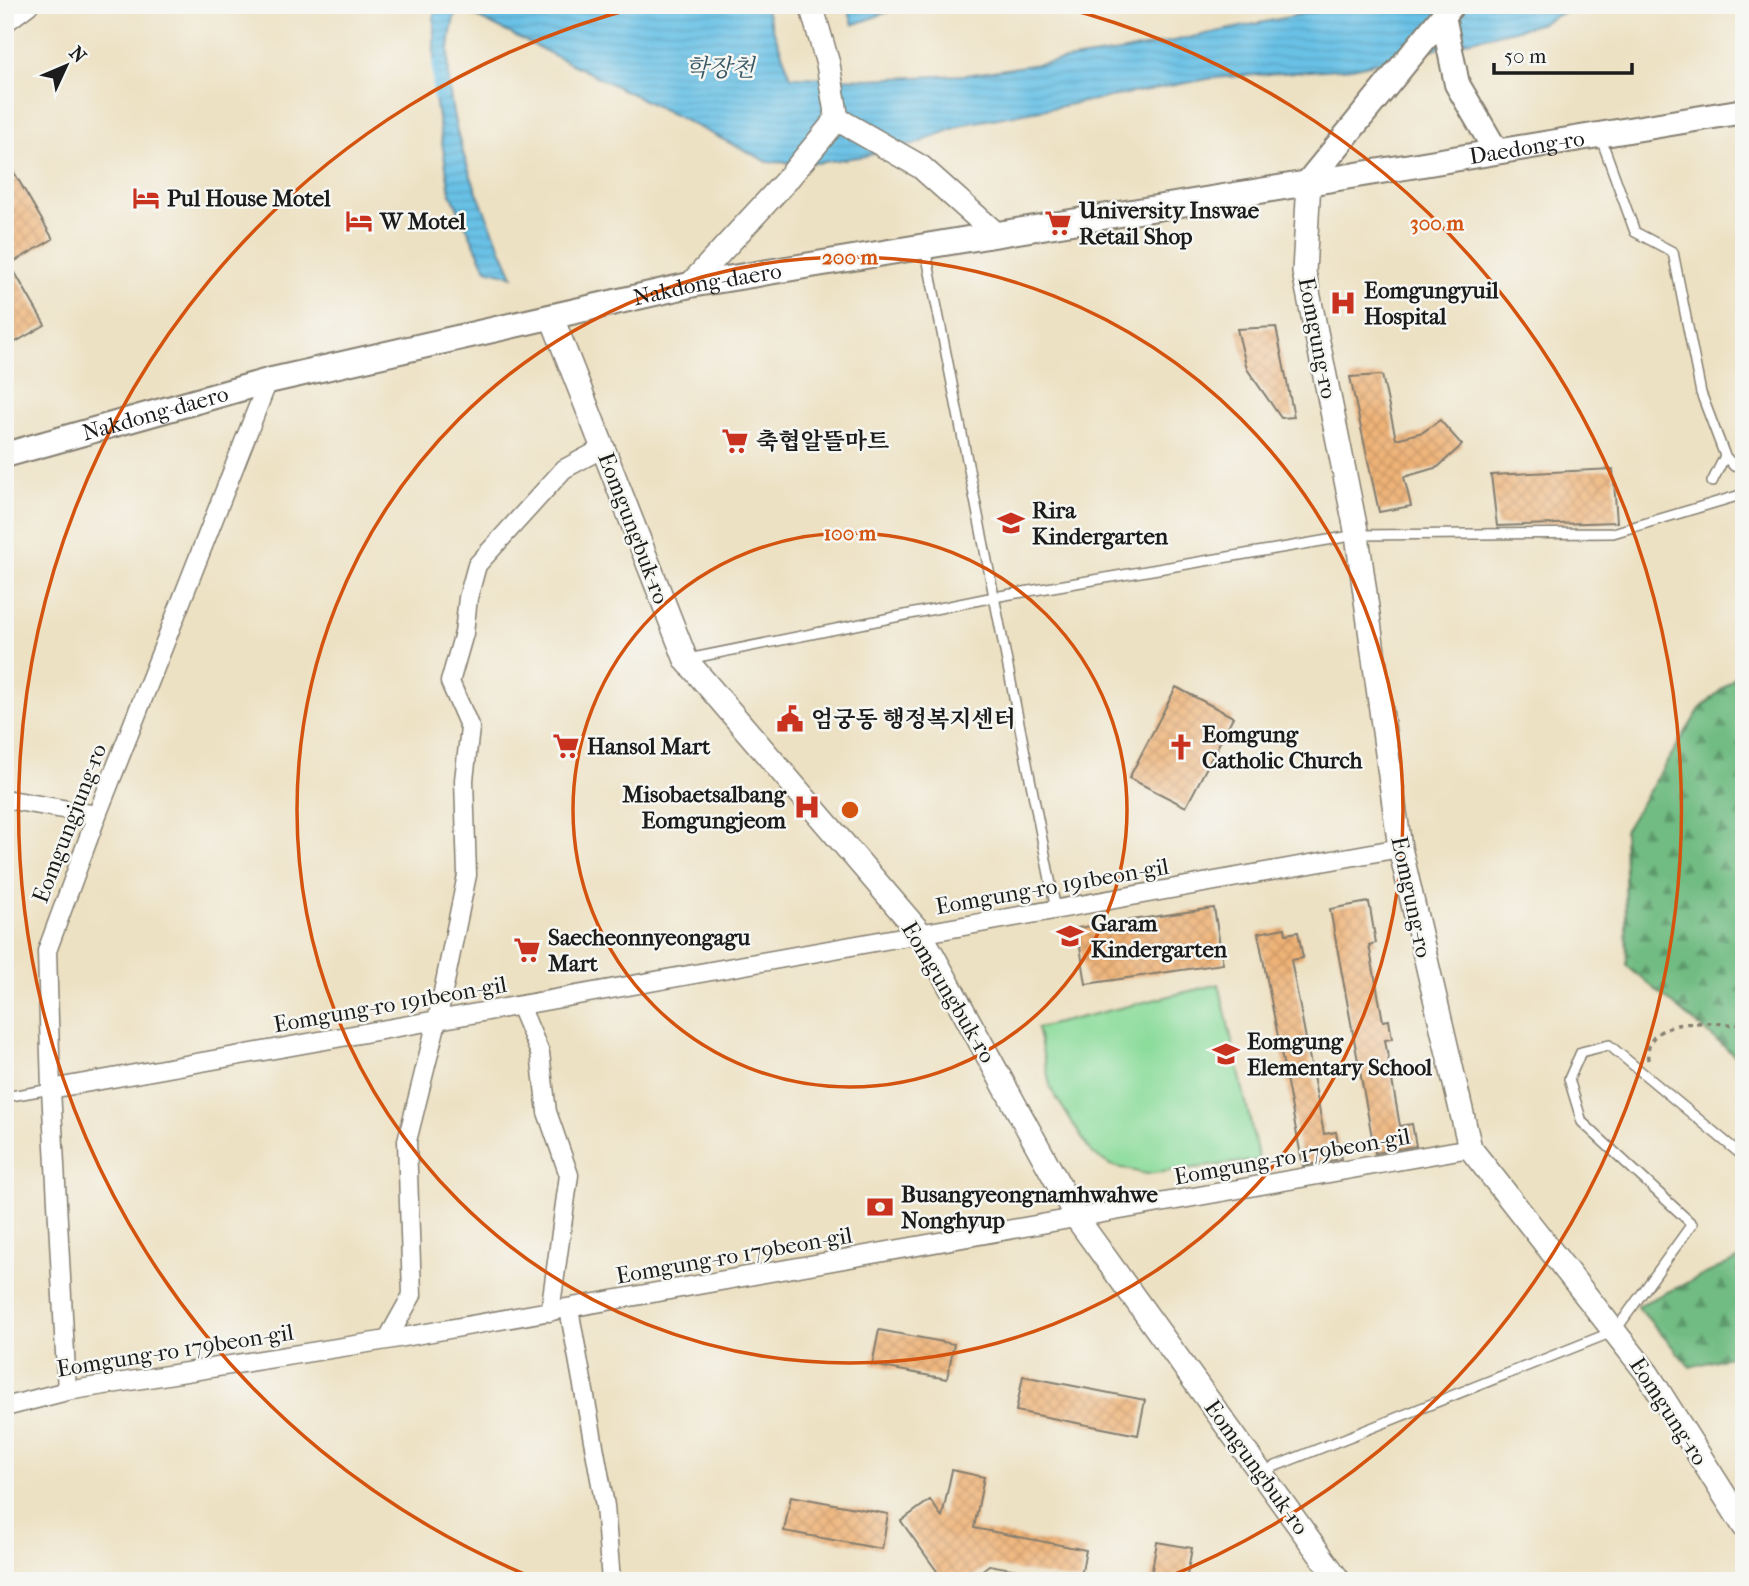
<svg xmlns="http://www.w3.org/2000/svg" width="1749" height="1586" viewBox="0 0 1749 1586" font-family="'IM FELL French Canon','Noto Serif KR',serif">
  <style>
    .forest { fill: url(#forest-firs); stroke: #466c50; stroke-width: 2 }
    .pitch { fill: #8cdc9b; stroke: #547c5c; stroke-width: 2 }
    .water { fill: url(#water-rules); stroke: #426e81; stroke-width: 2 }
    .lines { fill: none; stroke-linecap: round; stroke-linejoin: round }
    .stream { stroke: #69c1e6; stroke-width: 5 }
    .building { fill: url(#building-cross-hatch) }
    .service-casing { stroke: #847e70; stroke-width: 12 }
    .minor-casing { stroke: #847e70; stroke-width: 21 }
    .tertiary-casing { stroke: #847e70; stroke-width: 26 }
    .secondary-casing { stroke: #847e70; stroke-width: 28 }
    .path { stroke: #847e70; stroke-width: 3.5; stroke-dasharray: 5 5; stroke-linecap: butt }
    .service { stroke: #fff; stroke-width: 9 }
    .minor { stroke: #fff; stroke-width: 18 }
    .tertiary { stroke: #fff; stroke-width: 23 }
    .secondary { stroke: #fff; stroke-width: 24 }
    .ring { fill: none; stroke: #d4530e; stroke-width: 3.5 }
    .labels { text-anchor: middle; stroke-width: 5; stroke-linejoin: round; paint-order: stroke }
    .street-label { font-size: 23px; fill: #1c1c1c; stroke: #f6f6f2 }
    .poi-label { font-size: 23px; font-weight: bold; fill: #1c1c1c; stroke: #f6f6f2; text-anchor: start }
    .water-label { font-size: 24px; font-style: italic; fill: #375663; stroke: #f6f6f2 }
    .centre { fill: #d4530e; stroke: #f6f6f2; stroke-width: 3.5 }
    .ring-label { font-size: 21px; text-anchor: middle; font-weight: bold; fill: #d4530e; stroke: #f6f6f2; stroke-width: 5; stroke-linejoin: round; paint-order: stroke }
  </style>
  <defs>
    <pattern id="forest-firs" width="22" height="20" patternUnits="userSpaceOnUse" patternTransform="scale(1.75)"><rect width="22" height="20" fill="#71bc83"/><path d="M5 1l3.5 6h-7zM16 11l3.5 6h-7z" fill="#5c986a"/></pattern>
    <pattern id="water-rules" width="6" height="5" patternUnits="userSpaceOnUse" patternTransform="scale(1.75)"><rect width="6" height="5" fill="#69c1e6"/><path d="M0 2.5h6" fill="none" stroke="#5aa5c5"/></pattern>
    <pattern id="building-cross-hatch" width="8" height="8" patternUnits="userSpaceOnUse" patternTransform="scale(1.75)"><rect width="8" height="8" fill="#eeb276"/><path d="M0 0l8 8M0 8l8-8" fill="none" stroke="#cc9866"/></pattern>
  </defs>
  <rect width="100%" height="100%" fill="#f6f6f2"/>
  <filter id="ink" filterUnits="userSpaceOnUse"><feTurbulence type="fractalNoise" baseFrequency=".0143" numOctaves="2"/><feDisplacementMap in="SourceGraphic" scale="14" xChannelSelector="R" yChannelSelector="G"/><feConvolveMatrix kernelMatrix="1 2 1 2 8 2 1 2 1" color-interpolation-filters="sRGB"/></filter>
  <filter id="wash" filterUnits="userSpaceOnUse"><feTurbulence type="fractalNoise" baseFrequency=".00686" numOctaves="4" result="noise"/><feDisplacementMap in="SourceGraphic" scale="28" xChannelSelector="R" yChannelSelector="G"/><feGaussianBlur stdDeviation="1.57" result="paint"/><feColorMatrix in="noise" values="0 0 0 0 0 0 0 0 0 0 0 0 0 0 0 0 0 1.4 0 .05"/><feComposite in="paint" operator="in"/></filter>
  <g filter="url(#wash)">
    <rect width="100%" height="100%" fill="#ede1c3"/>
    <path class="forest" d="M1744,669V1063L1627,966L1624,831L1700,709Z
      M1744,1256V1353L1690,1367L1637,1306Z"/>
    <path class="pitch" d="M1219,984L1259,1160L1146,1174L1110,1165L1091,1152L1051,1089L1037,1028Z"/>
    <path class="water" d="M434,5H764L791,77L869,79L966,75L1125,51L1346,5H1579L1539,24L1352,68L1213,78L965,124L918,143L865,156L816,163L768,162L457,7C428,100 477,192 513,276L486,269L450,192L434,92Z
      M847,5H907L853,25Z"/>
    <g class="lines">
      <path class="stream" d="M435,62V98"/>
    </g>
    <g id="blocks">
      <path class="building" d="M5,157L53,239L10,264L45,325L5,348Z
        M1276,327L1294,417L1281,418L1247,369L1237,329Z
        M1382,375L1396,439L1423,432L1440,420L1462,445L1438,467L1404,477L1411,506L1379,512L1350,377Z
        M1613,469L1617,522L1497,526L1491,475Z
        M1176,687L1233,717L1186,807L1129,778Z
        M1369,902L1376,943L1369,945L1383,1021L1389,1020L1392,1039L1385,1040L1400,1126L1412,1124L1416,1146L1375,1153L1330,909Z
        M1214,908L1223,964L1086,984L1077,928Z
        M1285,928L1286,934L1298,932L1303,958L1291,960L1324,1134L1336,1132L1341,1159L1303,1166L1258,933Z
        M879,1330L954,1344L947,1379L872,1365Z
        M1023,1376L1145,1400L1138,1435L1016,1411Z
        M952,1470L984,1477L974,1528L1086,1550L1080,1581L989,1565L968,1581H944L901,1521L930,1500L942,1517Z
        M791,1496L888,1514L882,1549L784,1531Z
        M1157,1542L1192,1548L1186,1581H1150Z"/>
    </g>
  </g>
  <g filter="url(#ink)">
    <use href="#blocks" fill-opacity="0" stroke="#847e70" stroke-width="2"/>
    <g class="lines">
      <g class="service-casing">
        <path id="service" d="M1600,136L1635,232L1673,252L1701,393L1725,456L1712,482
          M925,247L1056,910
          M1725,456L1734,466L1744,460
          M688,659L994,597L1357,535L1613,533L1744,494
          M5,1097L51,1089
          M1263,1471L1615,1331L1692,1224L1582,1122L1569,1079L1581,1052L1609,1045L1744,1157"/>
      </g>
      <g class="minor-casing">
        <path id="minor" d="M5,23L29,5
          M5,799L97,815
          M520,1006L540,1053L547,1112L569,1175L550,1312
          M51,1089L1400,848
          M569,1309L605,1506L611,1581
          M387,1340L412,1295L407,1141L437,1021L467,875L464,780L470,728L450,682L464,633L468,598L477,565L564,469L603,448
          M67,1391L51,1089L47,951L97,815L268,381
          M5,1407L67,1391L387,1340L1470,1148"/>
      </g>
      <g class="tertiary-casing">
        <path id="tertiary" d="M837,119L921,167L996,234
          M1309,181L1304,272L1357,535L1400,848L1470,1148L1647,1373L1744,1526
          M690,285L785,182L837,119L828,64L811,5
          M552,318L686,660L921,934L1078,1220L1339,1581"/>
      </g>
      <g class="secondary-casing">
        <g id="secondary">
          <path d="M1443,16L1457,84L1496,151"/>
          <path d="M1309,181L1452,5"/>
          <path id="s1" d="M5,455L268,381L690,285L1744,111"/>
        </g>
      </g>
      <path class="path" d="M1648,1060C1643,1012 1717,1023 1744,1026"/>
      <use href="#service" class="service"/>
      <use href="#minor" class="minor"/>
      <use href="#tertiary" class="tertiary"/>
      <use href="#secondary" class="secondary"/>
    </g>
  </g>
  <g class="ring">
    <circle cx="850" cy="810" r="277"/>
    <circle cx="850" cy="810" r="553"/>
    <path d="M539 1580A830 830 0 0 1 642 6M1058 6A830 830 0 0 1 1161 1580"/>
  </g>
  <defs>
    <g id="hotel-bare" transform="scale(2.1)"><path d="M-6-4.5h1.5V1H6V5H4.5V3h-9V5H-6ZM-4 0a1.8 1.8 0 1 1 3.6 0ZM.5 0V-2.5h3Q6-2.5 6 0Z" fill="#c8321e" stroke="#f6f6f2" stroke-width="2.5" paint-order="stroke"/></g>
    <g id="supermarket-bare" transform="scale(2.1)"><path d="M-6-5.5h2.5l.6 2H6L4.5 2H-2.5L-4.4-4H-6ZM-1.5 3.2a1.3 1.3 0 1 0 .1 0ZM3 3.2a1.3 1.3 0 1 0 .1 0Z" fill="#c8321e" stroke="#f6f6f2" stroke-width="2.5" paint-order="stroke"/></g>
    <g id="hospital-bare" transform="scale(2.1)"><path d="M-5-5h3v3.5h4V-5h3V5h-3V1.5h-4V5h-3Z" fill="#c8321e" stroke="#f6f6f2" stroke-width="2.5" paint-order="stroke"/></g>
    <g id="school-bare" transform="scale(2.1)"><path d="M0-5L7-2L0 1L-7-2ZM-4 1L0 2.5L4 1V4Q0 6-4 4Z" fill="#c8321e" stroke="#f6f6f2" stroke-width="2.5" paint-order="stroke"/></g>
    <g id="civic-bare" transform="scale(2.1)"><path d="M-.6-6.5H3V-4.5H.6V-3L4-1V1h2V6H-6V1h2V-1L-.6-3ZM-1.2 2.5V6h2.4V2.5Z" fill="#c8321e" stroke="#f6f6f2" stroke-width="2.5" paint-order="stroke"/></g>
    <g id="church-bare" transform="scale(2.1)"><path d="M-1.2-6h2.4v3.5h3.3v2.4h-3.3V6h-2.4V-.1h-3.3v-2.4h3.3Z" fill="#c8321e" stroke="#f6f6f2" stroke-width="2.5" paint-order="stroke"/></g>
    <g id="bank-bare" transform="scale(2.1)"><path d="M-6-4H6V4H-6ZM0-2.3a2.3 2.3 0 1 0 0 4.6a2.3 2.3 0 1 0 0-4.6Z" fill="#c8321e" stroke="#f6f6f2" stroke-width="2.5" paint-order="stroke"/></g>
  </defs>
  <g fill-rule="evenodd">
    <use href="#hotel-bare" x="146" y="198"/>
    <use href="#hotel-bare" x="359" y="221"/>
    <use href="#supermarket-bare" x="1058" y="223"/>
    <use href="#hospital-bare" x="1343" y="303"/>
    <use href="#supermarket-bare" x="735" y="441"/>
    <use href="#school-bare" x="1011" y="523"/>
    <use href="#civic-bare" x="790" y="719"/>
    <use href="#supermarket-bare" x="566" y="746"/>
    <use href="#church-bare" x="1181" y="747"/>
    <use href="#hospital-bare" x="807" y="807"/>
    <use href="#school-bare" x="1070" y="936"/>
    <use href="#supermarket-bare" x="527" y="950"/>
    <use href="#school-bare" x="1226" y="1054"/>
    <use href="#bank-bare" x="880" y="1207"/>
  </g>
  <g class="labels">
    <g class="street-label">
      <text dy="8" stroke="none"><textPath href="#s1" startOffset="1554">Daedong-ro</textPath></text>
      <text dy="8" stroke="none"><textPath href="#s1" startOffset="723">Nakdong-daero</textPath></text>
      <text transform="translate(1318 338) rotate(79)" y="8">Eomgung-ro</text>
      <text dy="8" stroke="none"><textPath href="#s1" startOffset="156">Nakdong-daero</textPath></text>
      <text transform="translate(634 528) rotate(69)" y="8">Eomgungbuk-ro</text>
      <text transform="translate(69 823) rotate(-69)" y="8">Eomgungjung-ro</text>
      <text transform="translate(1052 886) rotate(-10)" y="8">Eomgung-ro 191beon-gil</text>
      <text transform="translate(1412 897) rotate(78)" y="8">Eomgung-ro</text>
      <text transform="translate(949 992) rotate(59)" y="8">Eomgungbuk-ro</text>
      <text transform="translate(390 1004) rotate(-10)" y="8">Eomgung-ro 191beon-gil</text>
      <text transform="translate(1292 1156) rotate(-10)" y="8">Eomgung-ro 179beon-gil</text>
      <text transform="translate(734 1255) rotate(-10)" y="8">Eomgung-ro 179beon-gil</text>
      <text transform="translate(175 1350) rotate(-9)" y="8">Eomgung-ro 179beon-gil</text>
      <text transform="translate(1669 1411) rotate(57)" y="8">Eomgung-ro</text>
      <text transform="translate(1257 1467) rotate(54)" y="8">Eomgungbuk-ro</text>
    </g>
    <g class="poi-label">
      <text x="167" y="206">Pul House Motel</text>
      <text x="1079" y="218">University Inswae<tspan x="1079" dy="26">Retail Shop</tspan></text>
      <text x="380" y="229">W Motel</text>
      <text x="1364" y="298">Eomgungyuil<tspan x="1364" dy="26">Hospital</tspan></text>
      <text x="756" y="449">축협알뜰마트</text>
      <text x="1032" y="518">Rira<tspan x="1032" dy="26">Kindergarten</tspan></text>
      <text x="811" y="727">엄궁동 행정복지센터</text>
      <text x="1202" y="742">Eomgung<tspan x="1202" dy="26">Catholic Church</tspan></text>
      <text x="587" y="754">Hansol Mart</text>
      <text x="786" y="802" text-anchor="end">Misobaetsalbang<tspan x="786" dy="26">Eomgungjeom</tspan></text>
      <text x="1091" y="931">Garam<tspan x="1091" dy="26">Kindergarten</tspan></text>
      <text x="548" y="945">Saecheonnyeongagu<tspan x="548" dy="26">Mart</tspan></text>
      <text x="1247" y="1049">Eomgung<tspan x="1247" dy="26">Elementary School</tspan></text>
      <text x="901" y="1202">Busangyeongnamhwahwe<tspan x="901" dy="26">Nonghyup</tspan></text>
    </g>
    <g class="water-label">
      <text x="720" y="76">학장천</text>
    </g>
  </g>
  <circle cx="850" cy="810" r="10" class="centre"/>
  <g class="ring-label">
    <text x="1437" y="230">300 m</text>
    <text x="850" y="264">200 m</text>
    <text x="850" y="540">100 m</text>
  </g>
  <rect width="1749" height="1586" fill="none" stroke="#f6f6f2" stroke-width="28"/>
  <g transform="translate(66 66) rotate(46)" stroke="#f6f6f2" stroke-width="5" paint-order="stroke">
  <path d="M0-5L12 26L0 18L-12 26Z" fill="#1c1c1c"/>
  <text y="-10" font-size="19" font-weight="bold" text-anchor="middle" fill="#1c1c1c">N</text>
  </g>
  <path d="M1494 63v10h138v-10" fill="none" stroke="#1c1c1c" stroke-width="3.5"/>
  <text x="1504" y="63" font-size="21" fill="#1c1c1c" stroke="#f6f6f2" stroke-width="5" paint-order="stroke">50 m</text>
</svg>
